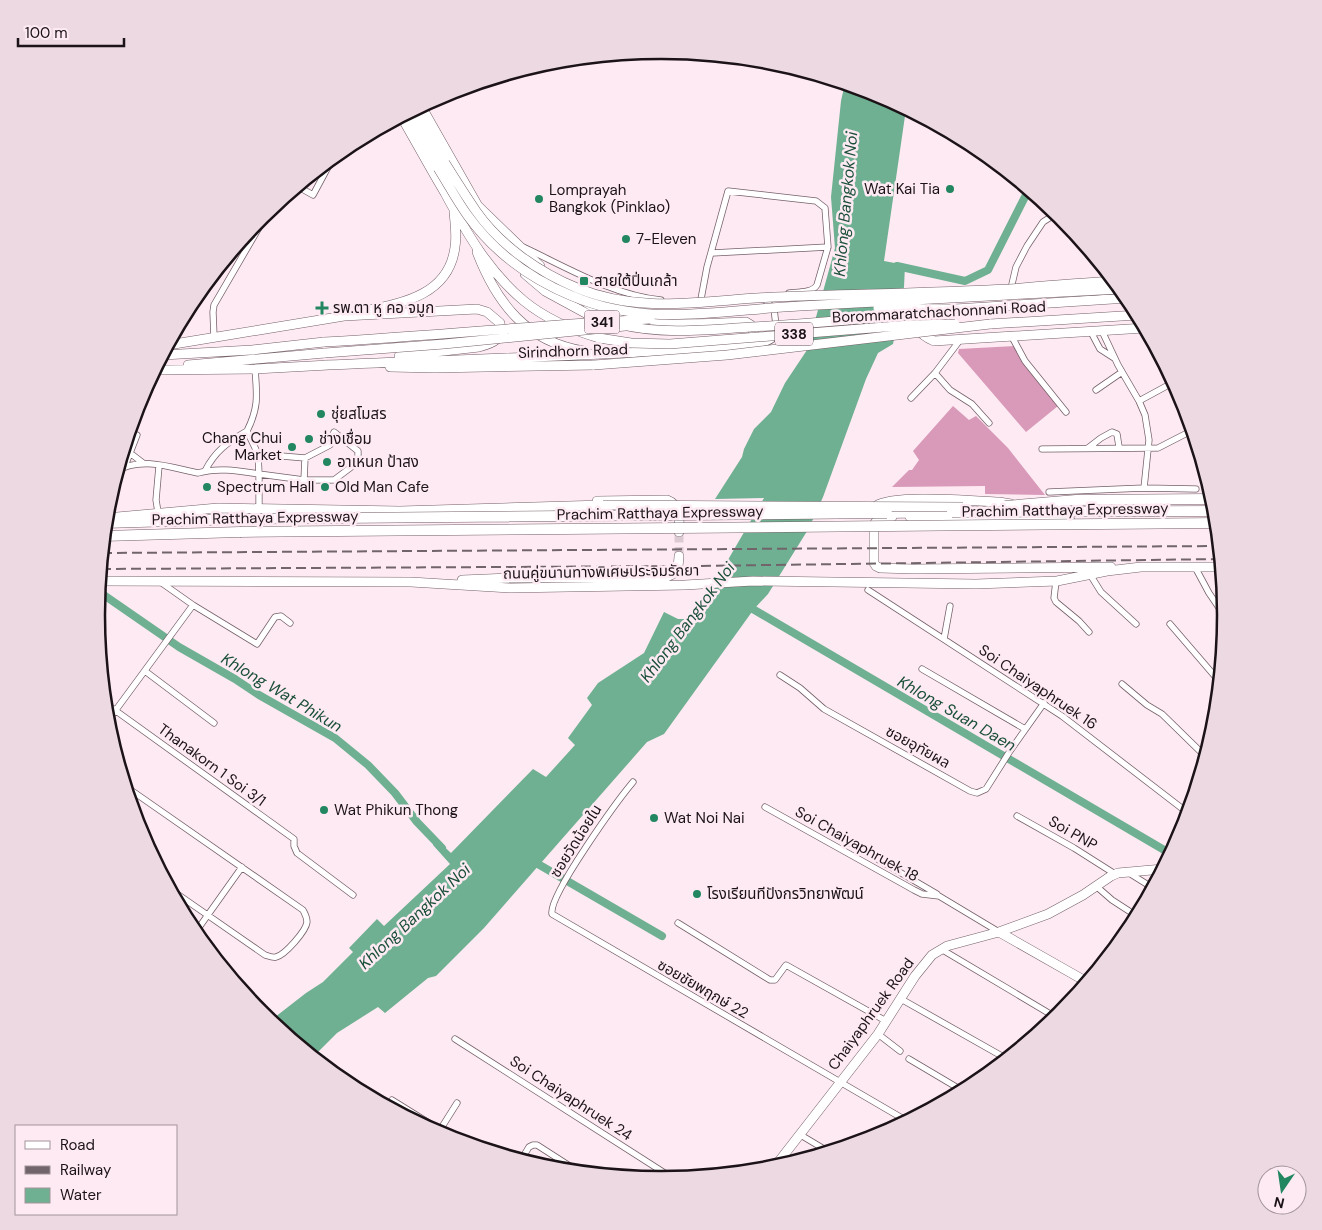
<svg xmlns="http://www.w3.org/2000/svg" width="1322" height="1230" viewBox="0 0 1322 1230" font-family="'DM Sans','Noto Sans Thai',sans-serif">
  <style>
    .forest { fill: #d89ab8 }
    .water { fill: #6eb091 }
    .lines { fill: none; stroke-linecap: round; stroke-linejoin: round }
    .canal { stroke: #6eb091; stroke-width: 8 }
    .secondary-tunnel { stroke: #dccad2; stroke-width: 9; stroke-dasharray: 9 4.5; stroke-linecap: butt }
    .street-casing { stroke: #756069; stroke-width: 7 }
    .secondary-casing { stroke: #756069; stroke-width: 10 }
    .primary-casing { stroke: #756069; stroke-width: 10 }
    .highway-casing { stroke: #756069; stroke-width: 11 }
    .street { stroke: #fff; stroke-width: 5.5 }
    .secondary { stroke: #fff; stroke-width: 9 }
    .primary { stroke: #fff; stroke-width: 9 }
    .highway { stroke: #fff; stroke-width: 10 }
    .rail { stroke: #71656b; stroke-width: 2; stroke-dasharray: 10 5; stroke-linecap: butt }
    .secondary-bridge-casing { stroke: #756069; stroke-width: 10; stroke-linecap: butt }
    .primary-bridge-casing { stroke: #756069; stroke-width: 10; stroke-linecap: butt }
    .highway-bridge-casing { stroke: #756069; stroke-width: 11; stroke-linecap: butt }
    .secondary-bridge { stroke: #fff; stroke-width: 9 }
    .primary-bridge { stroke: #fff; stroke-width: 9 }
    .highway-bridge { stroke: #fff; stroke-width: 10 }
    .poi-dot { fill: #228660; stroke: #feeaf3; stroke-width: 2 }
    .labels { text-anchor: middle; stroke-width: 5; stroke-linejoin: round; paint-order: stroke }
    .shield { fill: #feeaf3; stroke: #5f5459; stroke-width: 1 }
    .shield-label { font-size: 14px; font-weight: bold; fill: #1b1317 }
    .poi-label { font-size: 15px; fill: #1b1317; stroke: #feeaf3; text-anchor: start }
    .street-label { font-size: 15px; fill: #1b1317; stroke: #feeaf3 }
    .water-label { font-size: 16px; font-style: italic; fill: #1a4f39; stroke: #feeaf3 }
    .rim { fill: none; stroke: #1b1317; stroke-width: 2.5 }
  </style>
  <rect width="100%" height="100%" fill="#feeaf3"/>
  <path class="forest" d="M1015,346L1058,406L1026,432L958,353L959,349Z
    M953,406L969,420L976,416L1008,448L1045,495L985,494V486L892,487L909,470H912L919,460L913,451Z"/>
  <path class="water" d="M845,83L877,93L906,109L884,261L905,265L904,287L893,344L878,353L866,379L823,497L809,528L768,594L754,609L664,734L647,742L484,928L436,976L428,978L385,1013L378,1007L337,1033L313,1057L270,1021L306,993L323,982L353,952L349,948L377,919L384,926L450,864L433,845L437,840L451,853L533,769L546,777L575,745L568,738L592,705L587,698L598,683L644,653L664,612L678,619H691L711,589L764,498L715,499L742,457L744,449L754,429L771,412L785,383L807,350L835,248L831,197L841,101Z"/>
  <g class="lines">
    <path class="canal" d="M897,266L965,281L988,270L1029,189
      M98,591L179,647L235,679L259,695L335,738L368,765L395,793L417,822L442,848
      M746,605L1171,854
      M531,860L662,936"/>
    <path class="secondary-tunnel" d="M679,556V532"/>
    <g class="street-casing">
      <path id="street" d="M297,186L313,195L334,156
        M523,247C566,267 612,295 661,300
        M712,253L828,247
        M1012,284L1016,267L1027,246L1043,222L1057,213
        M701,299L707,267L728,191L816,201L825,208L828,247L817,285C812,293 798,292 789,293
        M1091,332L1100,349L1114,358
        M214,337L213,312L214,305L271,207
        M1012,337L1025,361L1066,412
        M746,346C779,342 778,340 774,309L763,298
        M935,373L950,390L972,404L989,423
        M1096,390L1122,372
        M911,398L935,373L960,340
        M1139,401L1174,382
        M137,435L130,453L143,463
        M1088,448L1101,438L1112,432L1117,434L1119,447
        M1042,449L1158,448L1193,430
        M258,454L305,458L330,445L334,432L358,451V462L334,480H304L259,474V508
        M125,466L130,453
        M117,471C140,456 173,468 198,473C218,467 239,471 259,474L258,454L247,431C259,407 257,395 255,369
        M205,471C215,451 228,442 247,431
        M304,480L305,458
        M1144,488L1196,489
        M1049,492L1144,488L1149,440L1145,415L1139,401L1118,365L1102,331
        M158,512L156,500L159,466
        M1195,567L1209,593L1226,618
        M1091,576L1101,592L1136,624
        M159,581L193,605L257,644L275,617L281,616L290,623
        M1056,581L1054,598L1056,602L1079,621L1089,632
        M868,590L1062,716L1188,813
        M1170,624L1219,681
        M944,639L950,606
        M922,669L1025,729
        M145,671L214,723
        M780,675L800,688L824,709L970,791L977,793L986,789L1010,751L1044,703
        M1122,684L1147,705L1162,714L1206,757
        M105,703L294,839V846L297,853L353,895
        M107,722L193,605
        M633,782C618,800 548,896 552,914L907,1121
        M125,786L303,910C305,914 307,917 307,922C306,931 285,955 276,957C272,958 269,956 265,955L170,889
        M765,807L914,890L922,894L939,896L999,932
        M1017,816L1074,848L1115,874
        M850,843L937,894
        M1129,873L1153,888
        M1096,886L1112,900L1129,911
        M678,923L770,980H775L786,965L886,1021
        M195,933L242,867
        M941,949L1057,1018
        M901,999L1007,1059
        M878,1034L900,1051
        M455,1039L674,1179
        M909,1059L963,1091
        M392,1100L458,1141
        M440,1130L457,1103
        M799,1134L829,1152
        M521,1160L529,1147L533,1145H537L579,1172"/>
    </g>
    <g class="secondary-casing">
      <path id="secondary" d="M912,308C910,324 920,335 934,341L1145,328
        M597,501L667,500C682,506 679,519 679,532
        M876,506C893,494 974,501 999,502L1011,504
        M892,517C885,517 877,517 874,525V563L876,566L880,568L914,569L1111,567
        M910,517L1070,520
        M106,518L218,508L400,511L603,505
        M462,580L510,578L666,577C679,573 678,569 679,556
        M99,581L411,582L510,588L685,585L753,581L976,584L1057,581L1107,571L1141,567H1221
        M999,932L1087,982
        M773,1169L878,1034L915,976L932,955L947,946L999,932L1048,914L1083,895L1111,876L1118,873L1163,869"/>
    </g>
    <g class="primary-casing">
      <path id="primary" d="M421,106L479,208
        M415,109L445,163
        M407,113L438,168
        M401,116C416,142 430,168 445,193C466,232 489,272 524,301C546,319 572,330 599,338
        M476,204L540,266
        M477,252C497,304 527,342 584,351
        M525,274L545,291L591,316
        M955,309L1128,298
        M364,311C403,303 449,295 455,247C457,235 455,224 454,212
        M990,324L1138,315
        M168,345L344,316L477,309L487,312L500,323C503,340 493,343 479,347L399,356
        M163,355L252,350L324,342
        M188,365L325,353
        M324,365C464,359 604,356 744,346H746L754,334L751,325L746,322C700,324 627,330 587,303
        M390,367L435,368L594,365
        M155,370L255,369L329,365"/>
    </g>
    <g class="highway-casing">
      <path id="highway" d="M887,513L952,512
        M105,523L239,519
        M104,536L240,532"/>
    </g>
    <use href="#street" class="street"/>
    <use href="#secondary" class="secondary"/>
    <use href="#primary" class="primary"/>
    <use href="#highway" class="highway"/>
    <path class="rail" d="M102,553L1219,546
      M101,569L695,566L1221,559"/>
    <g class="secondary-bridge-casing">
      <path id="secondary-bridge" d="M603,505L963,507"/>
    </g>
    <g class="primary-bridge-casing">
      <path id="primary-bridge" d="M445,163C455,179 465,195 476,211C500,245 538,272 577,288C643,315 706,300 775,297C853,294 931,293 1009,289C1044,286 1079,283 1114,281
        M438,168C448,184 457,201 468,216C494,252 531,279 572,296C648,328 721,310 800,306C907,301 1014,295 1121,289
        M878,308L955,309
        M618,324C662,335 706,330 751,327C807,324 863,319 918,313
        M599,338L631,343L670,344L910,325L955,324
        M324,342C433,336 541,325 650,319
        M325,353L444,344L625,326
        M594,365L727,355L990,324"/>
    </g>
    <g class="highway-bridge-casing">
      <path id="highway-bridge" d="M1005,506L1076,500L1209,499
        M952,512L1216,511
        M239,519L887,513
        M240,532L1217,523"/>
    </g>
    <use href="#secondary-bridge" class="secondary-bridge"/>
    <use href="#primary-bridge" class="primary-bridge"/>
    <use href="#highway-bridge" class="highway-bridge"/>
  </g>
  <g class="poi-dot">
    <circle cx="950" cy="189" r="5"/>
    <circle cx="539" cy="199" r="5"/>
    <circle cx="626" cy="239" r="5"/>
    <rect x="579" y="276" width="10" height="10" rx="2.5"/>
    <path d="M319.5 300.5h5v5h5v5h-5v5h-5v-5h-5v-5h5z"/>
    <circle cx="321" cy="414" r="5"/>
    <circle cx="309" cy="439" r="5"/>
    <circle cx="292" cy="447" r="5"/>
    <circle cx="327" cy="462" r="5"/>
    <circle cx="207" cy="487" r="5"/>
    <circle cx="325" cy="487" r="5"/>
    <circle cx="324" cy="810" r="5"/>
    <circle cx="654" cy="818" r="5"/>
    <circle cx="697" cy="894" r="5"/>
  </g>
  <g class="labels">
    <g class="shield">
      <rect x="584.5" y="310.5" width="35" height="23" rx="4"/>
      <rect x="775" y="322.5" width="38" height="23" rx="4"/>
    </g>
    <g class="shield-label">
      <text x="602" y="327">341</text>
      <text x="794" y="339">338</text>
    </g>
    <g class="poi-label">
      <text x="940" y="194" text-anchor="end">Wat Kai Tia</text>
      <text x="549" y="195">Lomprayah<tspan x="549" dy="17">Bangkok (Pinklao)</tspan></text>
      <text x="636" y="244">7-Eleven</text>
      <text x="594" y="286">สายใต้ปิ่นเกล้า</text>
      <text x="333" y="313">รพ.ตา หู คอ จมูก</text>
      <text x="331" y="419">ชุ่ยสโมสร</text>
      <text x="282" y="443" text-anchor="end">Chang Chui<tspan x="282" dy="17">Market</tspan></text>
      <text x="319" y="444">ช่างเชื่อม</text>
      <text x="337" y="467">อาเหนก ป้าสง</text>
      <text x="217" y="492">Spectrum Hall</text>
      <text x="335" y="492">Old Man Cafe</text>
      <text x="334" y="815">Wat Phikun Thong</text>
      <text x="664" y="823">Wat Noi Nai</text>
      <text x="707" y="899">โรงเรียนทีปังกรวิทยาพัฒน์</text>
    </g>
    <g class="street-label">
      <text transform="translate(939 312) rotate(-3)" y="5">Borommaratchachonnani Road</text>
      <text transform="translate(573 351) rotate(-2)" y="5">Sirindhorn Road</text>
      <text transform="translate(1065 510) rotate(-1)" y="5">Prachim Ratthaya Expressway</text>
      <text transform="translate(660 513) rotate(-1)" y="5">Prachim Ratthaya Expressway</text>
      <text transform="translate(255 518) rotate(-1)" y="5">Prachim Ratthaya Expressway</text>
      <text transform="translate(601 572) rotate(-1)" y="5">ถนนคู่ขนานทางพิเศษประจิมรัถยา</text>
      <text transform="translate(1038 687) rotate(34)" y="5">Soi Chaiyaphruek 16</text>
      <text transform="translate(918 747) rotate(29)" y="5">ซอยอุทัยผล</text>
      <text transform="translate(212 765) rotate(36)" y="5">Thanakorn 1 Soi 3/1</text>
      <text transform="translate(1073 833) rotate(30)" y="5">Soi PNP</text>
      <text transform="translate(576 841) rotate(-58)" y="5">ซอยวัดน้อยใน</text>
      <text transform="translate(857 844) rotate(29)" y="5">Soi Chaiyaphruek 18</text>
      <text transform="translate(703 989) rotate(30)" y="5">ซอยชัยพฤกษ์ 22</text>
      <text transform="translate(871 1014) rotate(-54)" y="5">Chaiyaphruek Road</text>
      <text transform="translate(571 1098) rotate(33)" y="5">Soi Chaiyaphruek 24</text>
    </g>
    <g class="water-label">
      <text transform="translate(845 204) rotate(-85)" y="6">Khlong Bangkok Noi</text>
      <text transform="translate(687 622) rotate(-53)" y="6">Khlong Bangkok Noi</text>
      <text transform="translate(282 692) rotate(31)" y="6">Khlong Wat Phikun</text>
      <text transform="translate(957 713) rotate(30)" y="6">Khlong Suan Daen</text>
      <text transform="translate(414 916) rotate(-43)" y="6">Khlong Bangkok Noi</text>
    </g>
  </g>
  <path d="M0 0H1322V1230H0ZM105 615a556 556 0 1 1 1112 0a556 556 0 1 1-1112 0Z" fill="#ecd9e1" fill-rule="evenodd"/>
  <path class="rim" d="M105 615a556 556 0 1 1 1112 0a556 556 0 1 1-1112 0Z"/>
  <rect x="15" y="1125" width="162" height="90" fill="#feeaf3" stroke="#a3949b"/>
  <rect x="25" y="1141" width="25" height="8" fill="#ffffff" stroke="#a3949b"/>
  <text x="60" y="1150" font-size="15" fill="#1b1317">Road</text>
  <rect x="25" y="1166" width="25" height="8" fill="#71656b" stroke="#a3949b"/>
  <text x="60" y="1175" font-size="15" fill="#1b1317">Railway</text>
  <rect x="25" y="1188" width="25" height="15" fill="#6eb091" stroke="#a3949b"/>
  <text x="60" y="1200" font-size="15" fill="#1b1317">Water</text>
  <g transform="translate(1282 1190) rotate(193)"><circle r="24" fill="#feeaf3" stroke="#a3949b"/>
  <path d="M0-4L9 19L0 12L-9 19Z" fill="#228660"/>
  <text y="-8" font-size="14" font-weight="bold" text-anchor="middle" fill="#1b1317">N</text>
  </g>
  <path d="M18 38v8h106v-8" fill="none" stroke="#1b1317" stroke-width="2.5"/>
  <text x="25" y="38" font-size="15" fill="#1b1317" stroke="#feeaf3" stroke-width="4" paint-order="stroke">100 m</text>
</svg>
